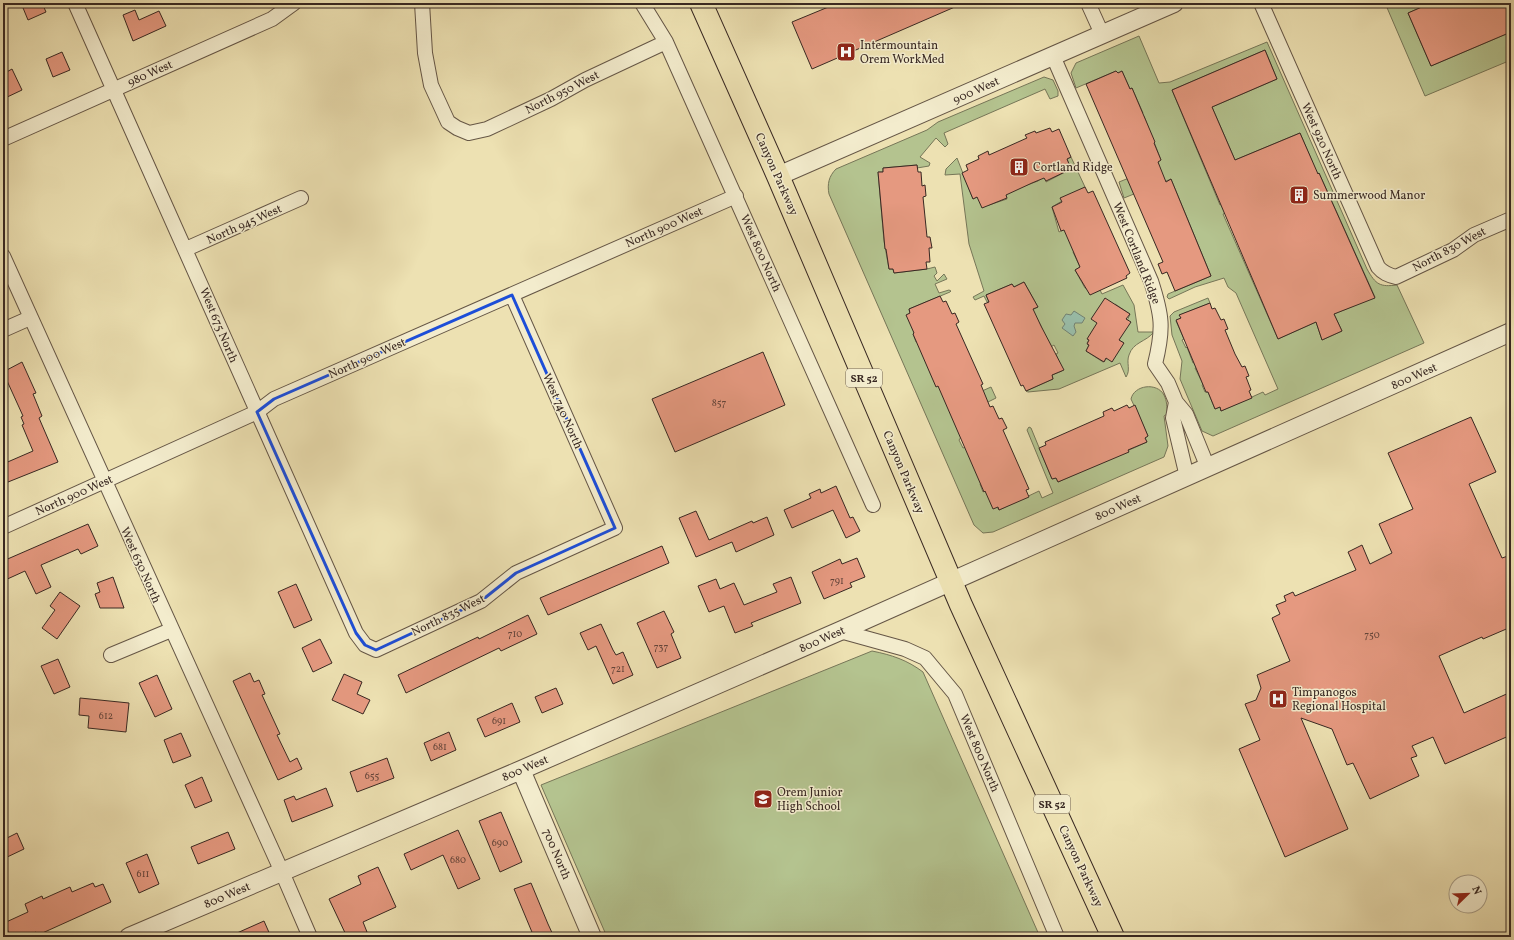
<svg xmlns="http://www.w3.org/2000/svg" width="1514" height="940" viewBox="0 0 1514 940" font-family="Vollkorn,serif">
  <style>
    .green { fill: #b4c38f; stroke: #767658; fill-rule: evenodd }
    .water { fill: #99beaa; stroke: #728274 }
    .building { fill: #e59980; stroke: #382822 }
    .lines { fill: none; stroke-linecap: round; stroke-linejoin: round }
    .minor-casing { stroke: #655646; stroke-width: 16 }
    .tertiary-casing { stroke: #655646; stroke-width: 20 }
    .trunk-casing { stroke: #382822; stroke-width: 24 }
    .minor { stroke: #f3eccd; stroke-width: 14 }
    .tertiary { stroke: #f3eccd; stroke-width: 18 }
    .trunk { stroke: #ede1b2; stroke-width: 22 }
    .marked { fill: none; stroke: #1d4ed8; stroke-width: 3; stroke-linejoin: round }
    .labels { text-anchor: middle; stroke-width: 3; stroke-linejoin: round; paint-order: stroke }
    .number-label { font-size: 10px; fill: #63443a }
    .shield { fill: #f3eccd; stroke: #706355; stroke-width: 1 }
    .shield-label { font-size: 11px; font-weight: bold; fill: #382822 }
    .poi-label { font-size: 12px; fill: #382822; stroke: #f3eccd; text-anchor: start }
    .street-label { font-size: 12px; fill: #382822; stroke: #f3eccd }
  </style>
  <rect width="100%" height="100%" fill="#ede1b2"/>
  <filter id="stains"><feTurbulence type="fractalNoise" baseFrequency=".005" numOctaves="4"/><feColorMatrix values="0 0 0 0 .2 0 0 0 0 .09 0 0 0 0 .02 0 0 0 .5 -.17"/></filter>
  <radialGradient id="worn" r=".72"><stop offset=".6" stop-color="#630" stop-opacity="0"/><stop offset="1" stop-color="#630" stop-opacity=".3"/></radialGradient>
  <path class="green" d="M1385,3H1431L1408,13L1431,66L1511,32V60L1425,96Z
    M1139,36L1159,83L1170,82L1267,42L1367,269C1376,285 1380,287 1397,285L1424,343L1213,436L1202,431L1180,379L1182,361L1172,335L1170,316L1174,312L1208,298L1210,303L1180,315L1181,318L1176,321L1184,339L1182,340L1186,348L1187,347L1193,363L1201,360L1203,365L1195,368L1203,384L1202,385L1205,392H1208L1215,409L1220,407L1221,411L1263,392L1265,395L1278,389L1236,293L1228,287L1224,278L1195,287L1169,299L1167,297L1168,294L1211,276L1171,179L1124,198L1119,182L1159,166L1158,162L1161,160L1144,116L1135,120L1134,117L1143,113L1132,88L1130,89L1122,71L1118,73L1116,71L1076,88L1071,73L1076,63ZM1265,50L1277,79L1212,107L1235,160L1300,133L1312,161L1244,205L1319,173L1375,297L1334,314L1342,331L1322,340L1316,322L1278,339L1223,214L1237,207L1235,197L1220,205L1172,90Z
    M1044,77L1053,80L1058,91V96L1050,99L1045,89L944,133L948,144L945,147L936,138L920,157L930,163L929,166L917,168V165L883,168V172H878L884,241L889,269H893L894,273L927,269L935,267L937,273L934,276L937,281L944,274L947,279L935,284L939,293L949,290L951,291L950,292L909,309L914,333L913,334L916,342L918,341L938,386L982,391L991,387L996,398L988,402L987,401L959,440L963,448L966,447L982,483L980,484L983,492L985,491L999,510L1039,491L1042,498L1053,493L1027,430L1029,427L1031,428L1052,479L1056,478L1058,482L1147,442L1145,438L1148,436L1131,399C1134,385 1157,382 1164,395C1167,401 1167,407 1167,414L1164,416L1168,446L1164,457L993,532L983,533L974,525L829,194C827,184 829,176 836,169L927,130L938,122Z
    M1071,157L1085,187L1052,207L1059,232L1065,229L1084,247L1073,252L1080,267L1075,270L1085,288L1100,290L1102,294L1123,285L1134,305L1138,332H1154C1146,342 1133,342 1129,355C1126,363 1131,370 1126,377L1120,363L1059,389L1028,392L1026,391L1053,379L1052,375L1062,371L1056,354L1058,353L1054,345L1049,348L1041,326L1032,310L1038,307L1024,282L1014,287L1012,284L986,295L989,302H987L984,296L975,300L973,297L984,291L969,244L960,174L945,175L946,169L957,158L973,199L977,197L989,205L1007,199L1005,193L1038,181L1044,176L1046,182L1071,169L1067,159ZM1115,304L1130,314L1119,340L1124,343L1103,362L1086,351L1089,345L1087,343Z
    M872,651C892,655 907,660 923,672L1040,937H607L541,785Z"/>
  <path class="water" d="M1074,311L1085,318L1082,323H1075L1074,326L1076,332L1073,336L1062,328L1065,324L1062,320L1066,314L1071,315Z"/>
  <path class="building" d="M21,3H42L46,12L28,20Z
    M838,3H964L812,69L792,22Z
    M1431,3H1511V32L1431,66L1408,13Z
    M135,10L139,20L159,11L166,26L133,41L123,15Z
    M1265,50L1277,79L1212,107L1235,160L1300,133L1318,174L1319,173L1375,298L1334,314L1342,331L1322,340L1316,322L1278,339L1172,90Z
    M62,52L70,70L53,77L46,59Z
    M12,69L22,90L3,99V74Z
    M1116,71L1118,73L1122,71L1130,89L1132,88L1155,142L1154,143L1161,160L1158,162L1166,182L1171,179L1211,276L1175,291L1167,272L1162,274L1158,264L1163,262L1086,84Z
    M1050,128L1052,132L1059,129L1071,157L1067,159L1071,169L1046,181L1044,178L1032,183L1006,195L1007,198L982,208L977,197L973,199L962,173L968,170L966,165L979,159L978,156L988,151L989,155L1027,138L1025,135L1035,131L1036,133Z
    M917,165L918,172H921L922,186L925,185L926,196L923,197L927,237H930L932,248H929L930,262H926L927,269L894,273L893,269H889L886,249H885L878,172H883V168Z
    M1085,187L1088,193L1093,191L1130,273L1126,276L1127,278L1090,295L1075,270L1080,267L1064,230L1061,231L1052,207L1062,202L1060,198Z
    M1024,282L1038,307L1033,309L1041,326L1064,370L1052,375L1053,379L1026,391L1023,385L1021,386L984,304L989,302L986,295L1012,284L1014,287Z
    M940,296L943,302L946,301L952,314L955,313L959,322L956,324L983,384L981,385L990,407L993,406L999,419L1002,418L1007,428L1003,430L1029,489L1026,490L1029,497L999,510L998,507L993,509L985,491L984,492L938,386L936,387L913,334L914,333L906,315L910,313L909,309Z
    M1105,298L1130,314L1126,319L1131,322L1119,340L1124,343L1112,362L1106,358L1104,362L1086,351L1089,345L1087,344L1089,340L1087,339L1097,323L1091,319Z
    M1210,303L1212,309L1215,308L1221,320L1224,319L1228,329L1225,330L1235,354L1242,367L1245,366L1249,376L1246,377L1251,390L1249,391L1252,398L1221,411L1220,407L1215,409L1208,392H1206L1176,320L1181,318L1179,315Z
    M763,352L785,405L675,452L652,399Z
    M22,362L36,393L33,394L42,416L39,418L58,462L3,484V464L33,451L22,425L24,424L21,417L23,416L3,372Z
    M1127,405L1129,408L1135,405L1148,436L1145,438L1147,442L1128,450L1129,452L1058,482L1056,478L1052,479L1039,448L1046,445L1045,442L1104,416L1103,412L1112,408L1114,411Z
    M1471,417L1496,472L1469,484L1502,558L1511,555V627L1483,639L1482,637L1439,656L1464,713L1511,692V735L1445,764L1433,737L1412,746L1417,756L1411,758L1419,776L1370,799L1353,763L1347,765L1332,729L1301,718L1348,829L1285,857L1239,749L1260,740L1245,704L1256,700L1261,688L1257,675L1290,661L1272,618L1280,614L1276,605L1286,601L1284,596L1293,592L1295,596L1356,570L1348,552L1362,545L1370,564L1392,553L1379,524L1413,509L1388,453Z
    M836,486L850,518L853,517L860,531L846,538L833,510L792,528L784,510L811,498L809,494L820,489L821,493Z
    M696,511L709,540L752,521L753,523L767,517L774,535L736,552L732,542L696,557L679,518Z
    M88,524L98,546L81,554L78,549L41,565L51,587L36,594L25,571L3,581V561Z
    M662,546L669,563L548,615L540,598Z
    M857,558L865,577L850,583L852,587L824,599L812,572L840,559L842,564Z
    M113,577L124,608H100L95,594L100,592L97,583Z
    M791,577L801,603L751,623L753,626L735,633L724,606L709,612L698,586L716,579L720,589L734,583L744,605L777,592L773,584Z
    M296,584L312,620L294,628L278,592Z
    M60,592L80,606L57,639L42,628L55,610L50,606Z
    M664,611L674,632L671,634L681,658L657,668L637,623Z
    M528,615L537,634L501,651L499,648L406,693L398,675L478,637L479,639Z
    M601,624L613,650L616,655L623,652L633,675L613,684L596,646L588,650L580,633Z
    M320,639L332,663L313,672L302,648Z
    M58,659L70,687L54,694L41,666Z
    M250,673L254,682L259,680L265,694L262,695L280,734L277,735L290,762L297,758L302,769L278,780L233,681Z
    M344,674L362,682L357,694L370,700L363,714L332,700Z
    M157,675L172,709L155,717L139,683Z
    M556,688L563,704L542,713L535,697Z
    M80,698L129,703L126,732L88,728L89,716L79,715Z
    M512,703L520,722L485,737L477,719Z
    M449,732L456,750L431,761L424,743Z
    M181,733L191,756L173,763L164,740Z
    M387,758L394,778L357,792L350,772Z
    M202,777L212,801L195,808L185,785Z
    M326,788L333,806L292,822L284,800L294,796L296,800Z
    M501,812L522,862L500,872L479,821Z
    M458,830L480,879L458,889L443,855L411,870L404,854Z
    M228,832L235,849L198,864L191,847Z
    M17,833L24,849L3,859V840Z
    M147,854L159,884L139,893L126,863Z
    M378,867L396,907L363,922L367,932L356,937H347L329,899L361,884L358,876Z
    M93,883L95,887L103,884L111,902L38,935L36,932L25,937H11L4,923L28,912L25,904L42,896L43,899L70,887L72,892Z
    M531,883L548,924L554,937H534L514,889Z
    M264,921L271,937H228Z"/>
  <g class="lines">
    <g class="minor-casing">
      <path id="minor" d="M75,3L356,633L365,645L376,650L481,601L516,573L615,528L512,295
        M422,3L425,53L431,85L448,122L457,128L469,133L487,129L551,99L585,80L666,42
        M642,3L666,42L873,505
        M1088,3L1102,34
        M1261,3L1378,267C1383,273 1388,275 1396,277L1453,250L1474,235L1511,219
        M1053,56L1151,281C1162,315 1164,328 1155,364L1168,383L1176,402L1173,418L1187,477
        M3,139L272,19L294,3
        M186,249L301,198
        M3,256L282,872L310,937
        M3,330L30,318
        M1176,402L1186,414L1208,468
        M3,527L257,412L274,399L736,196
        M840,631L905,649L925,658L955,694L1057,937
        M111,655L171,630"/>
    </g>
    <g class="tertiary-casing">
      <path id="tertiary" d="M778,176L1174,3
        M521,770L592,937
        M129,937L521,770L840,631L1511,332"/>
    </g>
    <g class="trunk-casing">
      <path id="trunk" d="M701,3L778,176L961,605L1113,937"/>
    </g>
    <use href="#minor" class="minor"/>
    <use href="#tertiary" class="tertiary"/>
    <use href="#trunk" class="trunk"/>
  </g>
  <path class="marked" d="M512,295L615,528L516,573L481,601L376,650L365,645L356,633L257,412L274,399Z"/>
  <defs>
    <g id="hospital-square" transform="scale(1)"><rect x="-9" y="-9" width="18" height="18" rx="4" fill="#8f2418" stroke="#f3eccd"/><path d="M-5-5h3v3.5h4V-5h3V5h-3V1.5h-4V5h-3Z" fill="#fff"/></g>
    <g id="building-square" transform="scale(1)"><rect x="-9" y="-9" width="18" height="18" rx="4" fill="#8f2418" stroke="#f3eccd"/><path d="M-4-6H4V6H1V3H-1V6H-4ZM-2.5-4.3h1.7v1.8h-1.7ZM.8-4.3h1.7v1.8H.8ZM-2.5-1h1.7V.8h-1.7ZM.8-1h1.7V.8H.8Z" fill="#fff"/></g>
    <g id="school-square" transform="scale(1)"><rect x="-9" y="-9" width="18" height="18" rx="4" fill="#8f2418" stroke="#f3eccd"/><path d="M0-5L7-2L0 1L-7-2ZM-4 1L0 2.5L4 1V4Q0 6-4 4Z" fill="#fff"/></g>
  </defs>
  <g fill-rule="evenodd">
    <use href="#hospital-square" x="846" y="52"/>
    <use href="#building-square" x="1019" y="167"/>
    <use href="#building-square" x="1299" y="195"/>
    <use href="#hospital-square" x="1278" y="699"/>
    <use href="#school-square" x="763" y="799"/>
  </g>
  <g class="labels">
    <g class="number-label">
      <text x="719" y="406">857</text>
      <text x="837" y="584">791</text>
      <text x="515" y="637">710</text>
      <text x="1372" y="638">750</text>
      <text x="661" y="650">737</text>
      <text x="618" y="672">721</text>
      <text x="106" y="719">612</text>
      <text x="499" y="724">691</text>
      <text x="440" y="750">681</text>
      <text x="372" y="779">655</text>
      <text x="500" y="846">690</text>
      <text x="458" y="863">680</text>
      <text x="143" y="877">611</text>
    </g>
    <g class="shield">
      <rect x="846" y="369" width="36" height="18" rx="3"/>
      <rect x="1034" y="795" width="36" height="18" rx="3"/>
    </g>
    <g class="shield-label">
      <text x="864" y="382">SR 52</text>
      <text x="1052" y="808">SR 52</text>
    </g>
    <g class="poi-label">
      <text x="860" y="49">Intermountain<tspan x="860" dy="14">Orem WorkMed</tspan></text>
      <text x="1033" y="171">Cortland Ridge</text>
      <text x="1313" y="199">Summerwood Manor</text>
      <text x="1292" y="696">Timpanogos<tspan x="1292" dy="14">Regional Hospital</tspan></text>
      <text x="777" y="796">Orem Junior<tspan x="777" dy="14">High School</tspan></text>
    </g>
    <g class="street-label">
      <text transform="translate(150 73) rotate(-24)" y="4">980 West</text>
      <text transform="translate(976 90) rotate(-24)" y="4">900 West</text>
      <text transform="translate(562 92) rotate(-27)" y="4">North 950 West</text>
      <text transform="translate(1322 141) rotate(66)" y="4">West 920 North</text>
      <text transform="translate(777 174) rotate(66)" y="4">Canyon Parkway</text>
      <text transform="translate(244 224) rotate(-24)" y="4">North 945 West</text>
      <text transform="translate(664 227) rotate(-24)" y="4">North 900 West</text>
      <text transform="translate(1449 249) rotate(-28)" y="4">North 830 West</text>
      <text transform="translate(761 253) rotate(66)" y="4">West 800 North</text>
      <text transform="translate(1137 253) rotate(68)" y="4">West Cortland Ridge</text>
      <text transform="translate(219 325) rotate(67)" y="4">West 675 North</text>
      <text transform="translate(367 358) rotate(-24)" y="4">North 900 West</text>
      <text transform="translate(1414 376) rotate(-24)" y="4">800 West</text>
      <text transform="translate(563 411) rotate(66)" y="4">West 740 North</text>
      <text transform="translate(904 472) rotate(67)" y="4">Canyon Parkway</text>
      <text transform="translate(74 495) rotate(-24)" y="4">North 900 West</text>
      <text transform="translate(1118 507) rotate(-24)" y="4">800 West</text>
      <text transform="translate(141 565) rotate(66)" y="4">West 630 North</text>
      <text transform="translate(448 615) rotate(-26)" y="4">North 835 West</text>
      <text transform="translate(822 639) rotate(-24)" y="4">800 West</text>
      <text transform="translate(980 753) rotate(67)" y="4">West 800 North</text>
      <text transform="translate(525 768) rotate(-23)" y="4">800 West</text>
      <text transform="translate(557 854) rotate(67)" y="4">700 North</text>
      <text transform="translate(1081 866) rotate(65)" y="4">Canyon Parkway</text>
      <text transform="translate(227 895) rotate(-23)" y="4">800 West</text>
    </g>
  </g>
  <rect width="1514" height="940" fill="none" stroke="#ede1b2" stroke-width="16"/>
  <rect x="4" y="4" width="1506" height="932" fill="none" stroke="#382822" stroke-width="2"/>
  <rect x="8" y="8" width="1498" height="924" fill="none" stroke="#382822"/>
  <g transform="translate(1468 894) rotate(67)"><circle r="19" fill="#f3eccd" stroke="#a89e89"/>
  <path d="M0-3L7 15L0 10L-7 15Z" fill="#8f2418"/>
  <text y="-6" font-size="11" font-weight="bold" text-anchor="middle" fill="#382822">N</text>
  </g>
  <rect width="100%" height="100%" filter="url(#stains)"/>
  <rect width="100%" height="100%" fill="url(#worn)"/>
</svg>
